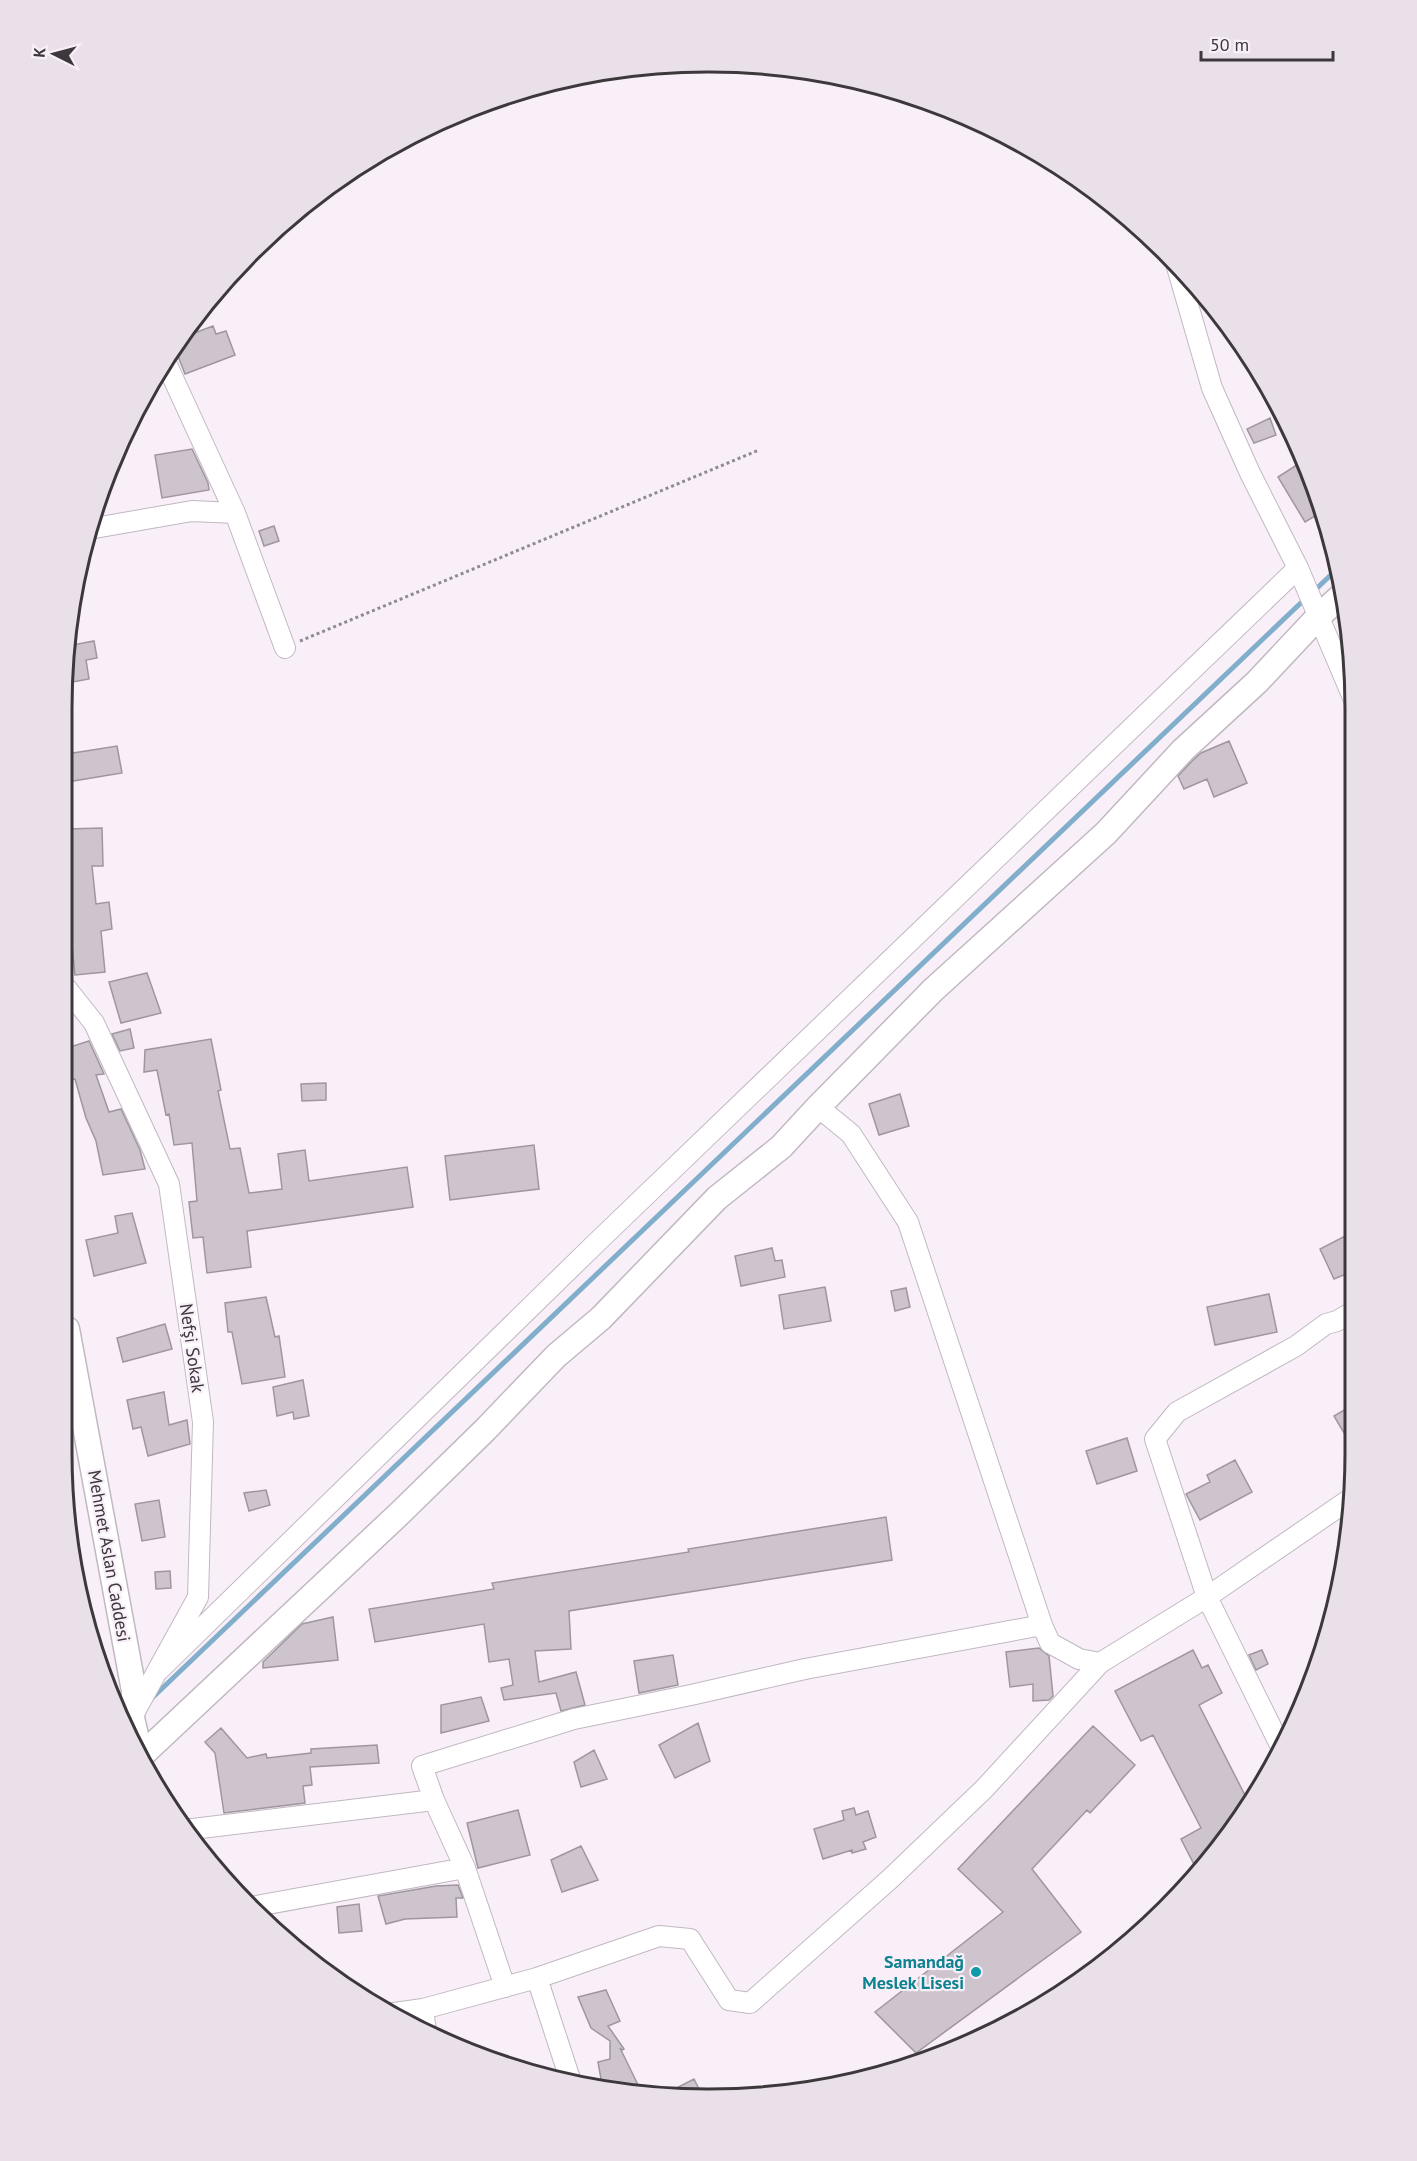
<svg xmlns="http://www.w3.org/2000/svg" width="1417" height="2161" viewBox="0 0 1417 2161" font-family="'PT Sans',sans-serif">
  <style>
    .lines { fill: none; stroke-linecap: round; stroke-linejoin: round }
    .stream { stroke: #80aecb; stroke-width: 5 }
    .building { fill: #cec4ce; stroke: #9f969f; stroke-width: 1.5 }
    .minor-casing { stroke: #c1b8c2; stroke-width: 22 }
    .tertiary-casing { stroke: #c1b8c2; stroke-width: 27 }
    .path { stroke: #918a91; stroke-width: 3; stroke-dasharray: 3 3; stroke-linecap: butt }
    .minor { stroke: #fff; stroke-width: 20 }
    .tertiary { stroke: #fff; stroke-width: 24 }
    .culture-dot { fill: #0f9aa8; stroke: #f9eff9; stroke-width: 2 }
    .labels { text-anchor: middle; stroke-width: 4.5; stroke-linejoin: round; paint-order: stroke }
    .street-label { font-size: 18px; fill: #3c383c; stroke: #f9eff9 }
    .culture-label { font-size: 18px; font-weight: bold; fill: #0d838f; stroke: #f9eff9; text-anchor: end }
    .rim { fill: none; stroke: #3c383c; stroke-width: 3 }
  </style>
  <rect width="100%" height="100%" fill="#f9eff9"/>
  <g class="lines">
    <path class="stream" d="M1313,592L1338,568
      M151,1699L1306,598"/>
  </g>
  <path class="building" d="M213,326L216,334L226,331L235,355L185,374L176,351L186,336Z
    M1270,418L1276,435L1254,443L1247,429Z
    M192,449L208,483L209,490L162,498L155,455Z
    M1303,461L1322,512L1305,522L1278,477Z
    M274,526L279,541L264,546L259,531Z
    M94,641L97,658L86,660L89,679L67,683V646Z
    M1229,741L1247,783L1214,797L1207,779L1184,789L1178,776L1193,760L1201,753Z
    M117,746L122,773L67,782V754Z
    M102,828L103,866H92L96,904L109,902L112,929L101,931L105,972L75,975L71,935H67V829Z
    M147,973L161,1013L121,1023L109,982Z
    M130,1029L134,1048L120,1051L112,1034Z
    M211,1039L221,1090L218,1091L230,1149L240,1148L249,1193L282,1189L278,1154L305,1150L309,1181L407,1167L413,1207L247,1231L251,1267L207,1273L203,1237L193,1238L189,1202L197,1201L192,1143L174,1145L169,1114L166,1115L157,1070L144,1072L145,1050Z
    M89,1041L104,1074L96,1075L109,1112L121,1109L140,1150L145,1169L103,1175L96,1141L86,1118L75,1079L67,1080V1048Z
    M326,1083V1100L302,1101L301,1084Z
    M900,1094L909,1126L879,1135L869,1104Z
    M534,1145L539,1189L450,1200L445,1156Z
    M132,1213L146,1263L94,1276L86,1240L118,1233L115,1216Z
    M1351,1233V1272L1334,1279L1320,1249Z
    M772,1248L775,1261L782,1260L785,1277L741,1286L735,1256Z
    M825,1287L831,1321L784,1329L779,1295Z
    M906,1288L910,1307L895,1311L891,1291Z
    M1269,1294L1277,1332L1215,1345L1207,1307Z
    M266,1297L275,1337L279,1336L285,1377L242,1384L232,1332H228L225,1303Z
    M165,1324L172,1349L123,1362L117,1338Z
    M303,1380L309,1416L294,1419L293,1412L277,1416L273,1387Z
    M164,1392L169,1425L187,1420L190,1444L148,1456L141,1427L133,1429L127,1400Z
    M1351,1406V1430L1350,1443L1334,1416Z
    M1127,1438L1137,1471L1097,1484L1086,1451Z
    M1235,1460L1252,1492L1200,1520L1186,1494L1210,1482L1207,1475Z
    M266,1490L270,1505L249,1511L244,1493Z
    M159,1500L165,1537L142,1541L135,1504Z
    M886,1517L892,1560L569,1611L571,1649L535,1651L539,1682L576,1672L585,1705L561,1711L556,1693L504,1700L501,1688L513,1685L509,1659L489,1662L484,1624L375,1642L369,1609L494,1589L492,1583L689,1552L688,1549Z
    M170,1571L171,1588L156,1589L155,1572Z
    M333,1617L338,1660L263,1668V1662L302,1624Z
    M1039,1648L1049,1656L1053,1696L1049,1700L1033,1701V1684L1010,1687L1006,1652Z
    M1193,1650L1202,1668L1208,1665L1222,1693L1199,1705L1250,1805L1199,1874L1181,1839L1201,1828L1153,1735L1141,1741L1115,1691Z
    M1262,1650L1268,1664L1256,1670L1249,1655Z
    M673,1655L678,1685L639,1693L634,1661Z
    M481,1697L489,1721L441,1733V1705Z
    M698,1723L710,1761L675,1778L659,1745Z
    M1093,1726L1135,1765L1090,1813L1087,1810L1032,1869L1081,1932L916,2053L875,2012L1003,1912L958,1869Z
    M221,1728L247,1758L266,1754L267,1758L311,1753V1749L377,1745L379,1763L310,1767L312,1785L303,1786L305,1803L224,1813L215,1753L205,1742Z
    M594,1750L607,1779L581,1787L574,1762Z
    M854,1808L856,1815L868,1811L876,1837L863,1842L866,1849L852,1853V1850L823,1859L814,1829L844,1820L842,1811Z
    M518,1810L530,1855L478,1868L467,1823Z
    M581,1846L598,1880L562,1892L551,1860Z
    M458,1885L463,1898H456L457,1917L405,1919L386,1924L378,1896L436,1886Z
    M359,1904L362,1931L339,1933L337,1907Z
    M606,1990L620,2021L608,2026L624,2049L622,2050L620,2048L642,2093L605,2086L601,2079L598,2062L610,2059V2041L591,2028L578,1997Z
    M694,2079L703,2097H659Z"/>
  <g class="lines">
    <g class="minor-casing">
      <path id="minor" d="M1177,267L1212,388L1250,473L1298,568L1354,700
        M167,365L235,513L285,648
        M89,529L192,511L235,513
        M67,989L94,1023L169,1184L203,1422L198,1597L133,1715
        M818,1107L851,1134L908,1222L1042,1625
        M1100,1663L1207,1597L1350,1499
        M159,1670L592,1247L1298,568
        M1281,1747L1207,1597L1155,1439L1177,1412L1296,1346L1326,1324L1337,1321L1351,1313
        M434,1800L422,1766L574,1719L691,1695L805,1669L1042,1625L1050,1643L1079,1659L1100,1663L984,1789L890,1879L750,2003L729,2000L690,1939L659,1936L537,1978
        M184,1830L434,1800L465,1868L505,1987
        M251,1907L465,1868
        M423,2009L537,1978L570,2079
        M387,2014L423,2009L426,2032"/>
    </g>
    <g class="tertiary-casing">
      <path id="tertiary" d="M67,1329L134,1691L132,1718L139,1748
        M142,1755L399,1514L485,1430L556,1356L601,1318L717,1198L781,1147L818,1107L933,990L1106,833L1183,750L1257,682L1318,617L1342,595"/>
    </g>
    <path class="path" d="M300,641L759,450"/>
    <use href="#minor" class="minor"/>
    <use href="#tertiary" class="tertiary"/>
  </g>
  <circle class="culture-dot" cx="976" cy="1972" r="6"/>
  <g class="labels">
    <g class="street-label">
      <text transform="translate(192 1348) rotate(82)" y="6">Nefşi Sokak</text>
      <text transform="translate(109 1556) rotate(80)" y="6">Mehmet Aslan Caddesi</text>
    </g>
    <g class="culture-label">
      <text x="964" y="1968">Samandağ<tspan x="964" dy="21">Meslek Lisesi</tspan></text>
    </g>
  </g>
  <path d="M0 0H1417V2161H0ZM708 72H709A636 636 0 0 1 1345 708V1453A636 636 0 0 1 709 2089H708A636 636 0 0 1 72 1453V708A636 636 0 0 1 708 72Z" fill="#eae0ea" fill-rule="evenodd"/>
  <path class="rim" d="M708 72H709A636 636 0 0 1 1345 708V1453A636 636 0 0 1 709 2089H708A636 636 0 0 1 72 1453V708A636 636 0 0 1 708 72Z"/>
  <g transform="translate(54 54) rotate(276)" stroke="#f9eff9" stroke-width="4.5" paint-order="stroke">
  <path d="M0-4.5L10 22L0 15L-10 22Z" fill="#3c383c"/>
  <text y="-9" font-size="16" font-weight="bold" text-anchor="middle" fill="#3c383c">K</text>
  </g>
  <path d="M1201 51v9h132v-9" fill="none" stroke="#3c383c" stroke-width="3"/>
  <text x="1210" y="51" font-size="18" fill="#3c383c" stroke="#f9eff9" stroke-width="4.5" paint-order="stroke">50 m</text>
</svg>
